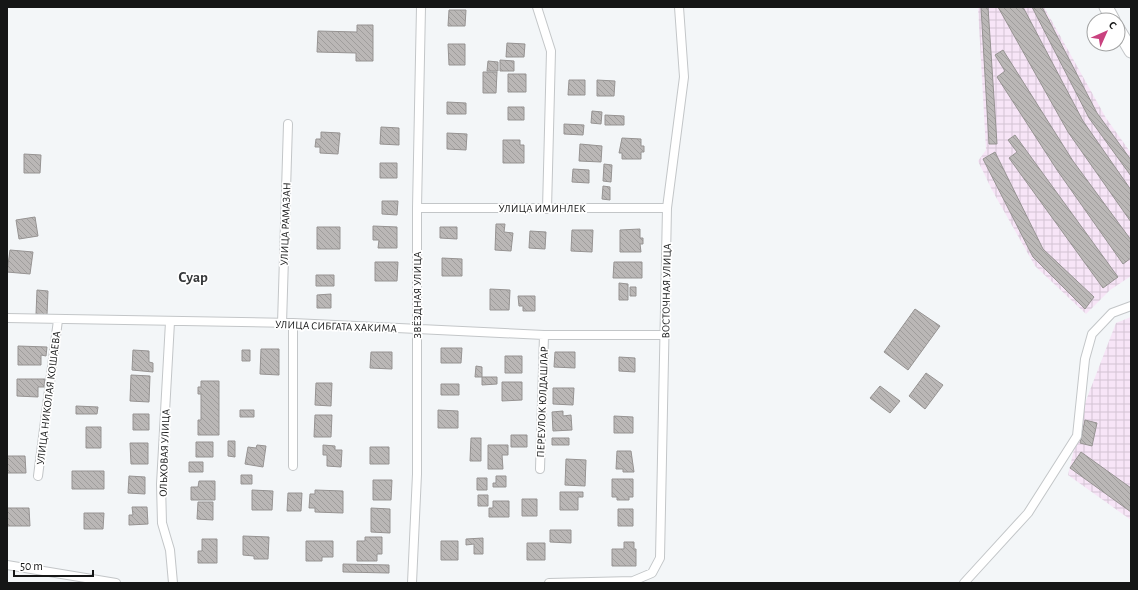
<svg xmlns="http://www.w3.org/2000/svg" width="1138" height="590" viewBox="0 0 1138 590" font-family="'Alegreya Sans',sans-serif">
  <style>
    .industrial { fill: url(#industrial-grid) }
    .building { fill: url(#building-back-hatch); stroke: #969392 }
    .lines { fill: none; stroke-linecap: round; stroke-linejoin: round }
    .minor-casing { stroke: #c3c6c8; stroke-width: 10 }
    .primary-casing { stroke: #c3c6c8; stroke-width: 15 }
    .minor { stroke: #fff; stroke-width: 8 }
    .primary { stroke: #fff; stroke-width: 13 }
    .labels { text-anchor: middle; stroke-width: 3.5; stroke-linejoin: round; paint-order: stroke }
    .street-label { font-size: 11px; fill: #151616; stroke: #fff }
    .district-label { font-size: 15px; font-weight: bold; fill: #36383a; stroke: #fff }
  </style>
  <defs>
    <pattern id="industrial-grid" width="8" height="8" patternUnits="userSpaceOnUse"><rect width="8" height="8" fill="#f7e5f7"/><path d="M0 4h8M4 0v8" fill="none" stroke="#d3c4d3"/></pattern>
    <pattern id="building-back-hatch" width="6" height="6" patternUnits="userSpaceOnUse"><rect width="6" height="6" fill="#bab7b6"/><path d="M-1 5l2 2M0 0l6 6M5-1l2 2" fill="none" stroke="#9f9d9c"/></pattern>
  </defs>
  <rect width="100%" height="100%" fill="#f3f6f8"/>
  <path class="industrial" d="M978,7H1044L1106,118L1131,153V276L1110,290L1086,314L1035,266L992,190L978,161L986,150Z
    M1131,317V520L1068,475L1085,403L1116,323Z"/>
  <path class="building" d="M981,7H988L997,144H989Z
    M998,7H1023L1083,121L1131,190V222L1068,132Z
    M1032,7H1042L1097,113L1131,160V176L1089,118Z
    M449,10H466L465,26H448Z
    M357,25H373V61H356V53L317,52L318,31L357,32Z
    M507,43L525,44L524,57H506Z
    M448,44H465V65H449Z
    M1003,50L1073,161L1131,240V258L1123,264L1057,170L997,77L1005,71L995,55Z
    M500,60L514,61V71H500Z
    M488,61L498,62V71H487Z
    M483,72H497L496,93H483Z
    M508,74H526V92H508Z
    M569,80H585V95H568Z
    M597,80L615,81L614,96H597Z
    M447,102L466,103V114H447Z
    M508,107H524V120H508Z
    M592,111L602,112L601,124L591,123Z
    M605,115L624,116V125H605Z
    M564,124L584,125L583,135L564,134Z
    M381,127L399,128V145L380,144Z
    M321,132L340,133L338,154L320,153V147H315L316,139H321Z
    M447,133L467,134L466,150L447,149Z
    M1015,135L1118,277L1103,288L1009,158L1017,152L1008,140Z
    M622,138L641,139V146H644V152H641V159H622V153H619Z
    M503,140H520V145H524V163H503Z
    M580,144L602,146L601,162L579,161Z
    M995,152L1043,249L1094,297L1085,309L1033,257L983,159Z
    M24,154L41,155L40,173H24Z
    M380,163H397V178H380Z
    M604,164L612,165L611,182L603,181Z
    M573,169L589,170V183L572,182Z
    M603,186L610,187V200L602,199Z
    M382,201H398L397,215L382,214Z
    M35,217L38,236L19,239L16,220Z
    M496,224H505L504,232L513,233L511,251L495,250Z
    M373,226L397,227V248H378L379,240H373Z
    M317,227H340V249H317Z
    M440,227H457V239L440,238Z
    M640,229V238H643V244H640L641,252H620V230Z
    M572,230H593L592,252L571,251Z
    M530,231L546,232L545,249L529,248Z
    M10,250L33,252L30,274L7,272Z
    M442,258L462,259V276H442Z
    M375,262H398L397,281H375Z
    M614,262H642V278H613Z
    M316,275H334V286H316Z
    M619,283L628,284V300H619Z
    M630,287H636V296H630Z
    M490,289L510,290L509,310H490Z
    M37,290L48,291L47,315L36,314Z
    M331,294V308H317V295Z
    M518,296H535V311H523V306H519Z
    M915,309L940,326L908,370L884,352Z
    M18,346L47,347L46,356L41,355V365H18Z
    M441,348H462L461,363H441Z
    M261,349H279V375L260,374Z
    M133,350L149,351V362L153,363V372L132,370Z
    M242,350H250V361H242Z
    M371,352H392V369L370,368Z
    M555,352H575V368L554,367Z
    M505,356H522V373H505Z
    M619,357L635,358V372L619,371Z
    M476,366L482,367V377H475Z
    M926,373L943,385L925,409L909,396Z
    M131,375L150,376L149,402L130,401Z
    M482,377H497V384L482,385Z
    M17,379H45L44,387H38V397L17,396Z
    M201,381H219V435H198V420H201V394H198V387H201Z
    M502,382H522V400L502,401Z
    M316,383H332L331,406L315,405Z
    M441,384H459V395H441Z
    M880,386L900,401L890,413L870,398Z
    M553,388H574L573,405L553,404Z
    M76,406L98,407L97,414H76Z
    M240,410H254V417H240Z
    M438,410L458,411V428H438Z
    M563,411V416L571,415L572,430L553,431L552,412Z
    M133,414H149V430H133Z
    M315,415H332L331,437H314Z
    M614,416L633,417V433H614Z
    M1085,420L1097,423L1092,446L1080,443Z
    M86,427H101V448H86Z
    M511,435H527V447H511Z
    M471,438H481V461H470Z
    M552,438H569V445H552Z
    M228,441H235V457L228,456Z
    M196,442H213V457H196Z
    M130,443H148V464H131Z
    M257,445L266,446L263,467L245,464L248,447L256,448Z
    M323,445L335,446V450H342L341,467L327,466V455H323Z
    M488,445H508V455H502L503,469H488Z
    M370,447H389V464H370Z
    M617,451H631L634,472H623V469H616Z
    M1081,452L1131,488V512L1070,468Z
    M7,456H25L26,473H7Z
    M566,459L586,460L585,486L565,485Z
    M189,462H203V472H189Z
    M72,471H104V489H72Z
    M241,475H252V484H241Z
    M129,476L145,477V494L128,493Z
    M496,476H506V487H493V483H496Z
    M477,478H487V490H477Z
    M612,479H633V497H629V500H617V497H612Z
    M373,480H392L391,500H373Z
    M199,481H215V500H191V487H198Z
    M252,490L273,491L272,510H252Z
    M315,490L343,491V513L315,512V508H309L310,494H315Z
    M560,492H583V497H578V510H560Z
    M288,493H302L301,511H287Z
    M478,495H488V506H478Z
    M522,499H537V516H522Z
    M493,501H509V517H489V508H493Z
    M198,502H213V520L197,519Z
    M132,507H147L148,524L129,525V515H133Z
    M7,508H29L30,526H7Z
    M371,508L390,509V533L371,532Z
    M618,509H633V526H618Z
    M84,513H104L103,529H84Z
    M550,530H571V543L550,542Z
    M243,536L269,537L268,559H254V556L243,555Z
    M365,537H382V554H377V561H357V541H365Z
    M483,538V554H474V544L466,545V539Z
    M202,539H217V563H198V551H202Z
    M306,541H333V557H322V561H306Z
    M441,541H458V560H441Z
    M624,542H634V549H636V566H612V549H624Z
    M527,543H545V560H527Z
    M343,564L389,565V573L343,572Z"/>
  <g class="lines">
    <g class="minor-casing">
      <path id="minor" d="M537,7L551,51L547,209
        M417,208H667
        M7,318L293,323L544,335H665
        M170,322L161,484L162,523L170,550L173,583
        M282,324L288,124
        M293,466V323
        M540,469L544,335
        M38,476L58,320
        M7,565L116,583
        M412,583L417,474V208L421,7
        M549,583L633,581L652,573L660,558L667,208L684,77L679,7
        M964,583L1028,513L1077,436L1085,359L1092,334L1112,313L1131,306"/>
    </g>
    <g class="primary-casing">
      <path id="primary" d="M1106,7L1113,20
        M1118,29L1131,51"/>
    </g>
    <use href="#minor" class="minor"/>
    <use href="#primary" class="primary"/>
  </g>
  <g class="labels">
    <g class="street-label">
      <text x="542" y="212">УЛИЦА ИМИНЛЕК</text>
      <text transform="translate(285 224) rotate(-88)" y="4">УЛИЦА РАМАЗАН</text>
      <text transform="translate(666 291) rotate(-89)" y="4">ВОСТОЧНАЯ УЛИЦА</text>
      <text transform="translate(417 295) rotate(-90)" y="4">ЗВЁЗДНАЯ УЛИЦА</text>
      <text transform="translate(336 326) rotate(2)" y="4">УЛИЦА СИБГАТА ХАКИМА</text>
      <text transform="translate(48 398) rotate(-83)" y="4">УЛИЦА НИКОЛАЯ КОШАЕВА</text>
      <text transform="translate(542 402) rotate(-88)" y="4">ПЕРЕУЛОК ЮЛДАШЛАР</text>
      <text transform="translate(164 453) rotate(-88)" y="4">ОЛЬХОВАЯ УЛИЦА</text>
    </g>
    <g class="district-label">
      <text x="193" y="282">Суар</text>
    </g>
  </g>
  <rect width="1138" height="590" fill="none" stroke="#151616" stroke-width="16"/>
  <g transform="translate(1106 32) rotate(45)"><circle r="19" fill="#ffffff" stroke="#a1a2a2"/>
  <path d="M0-3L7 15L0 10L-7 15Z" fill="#c9427f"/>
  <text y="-6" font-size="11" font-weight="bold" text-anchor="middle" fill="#151616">С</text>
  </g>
  <path d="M14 570v6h79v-6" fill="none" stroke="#151616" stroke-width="2"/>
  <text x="20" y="570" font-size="12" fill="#151616" stroke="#ffffff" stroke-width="3" paint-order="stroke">50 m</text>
</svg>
